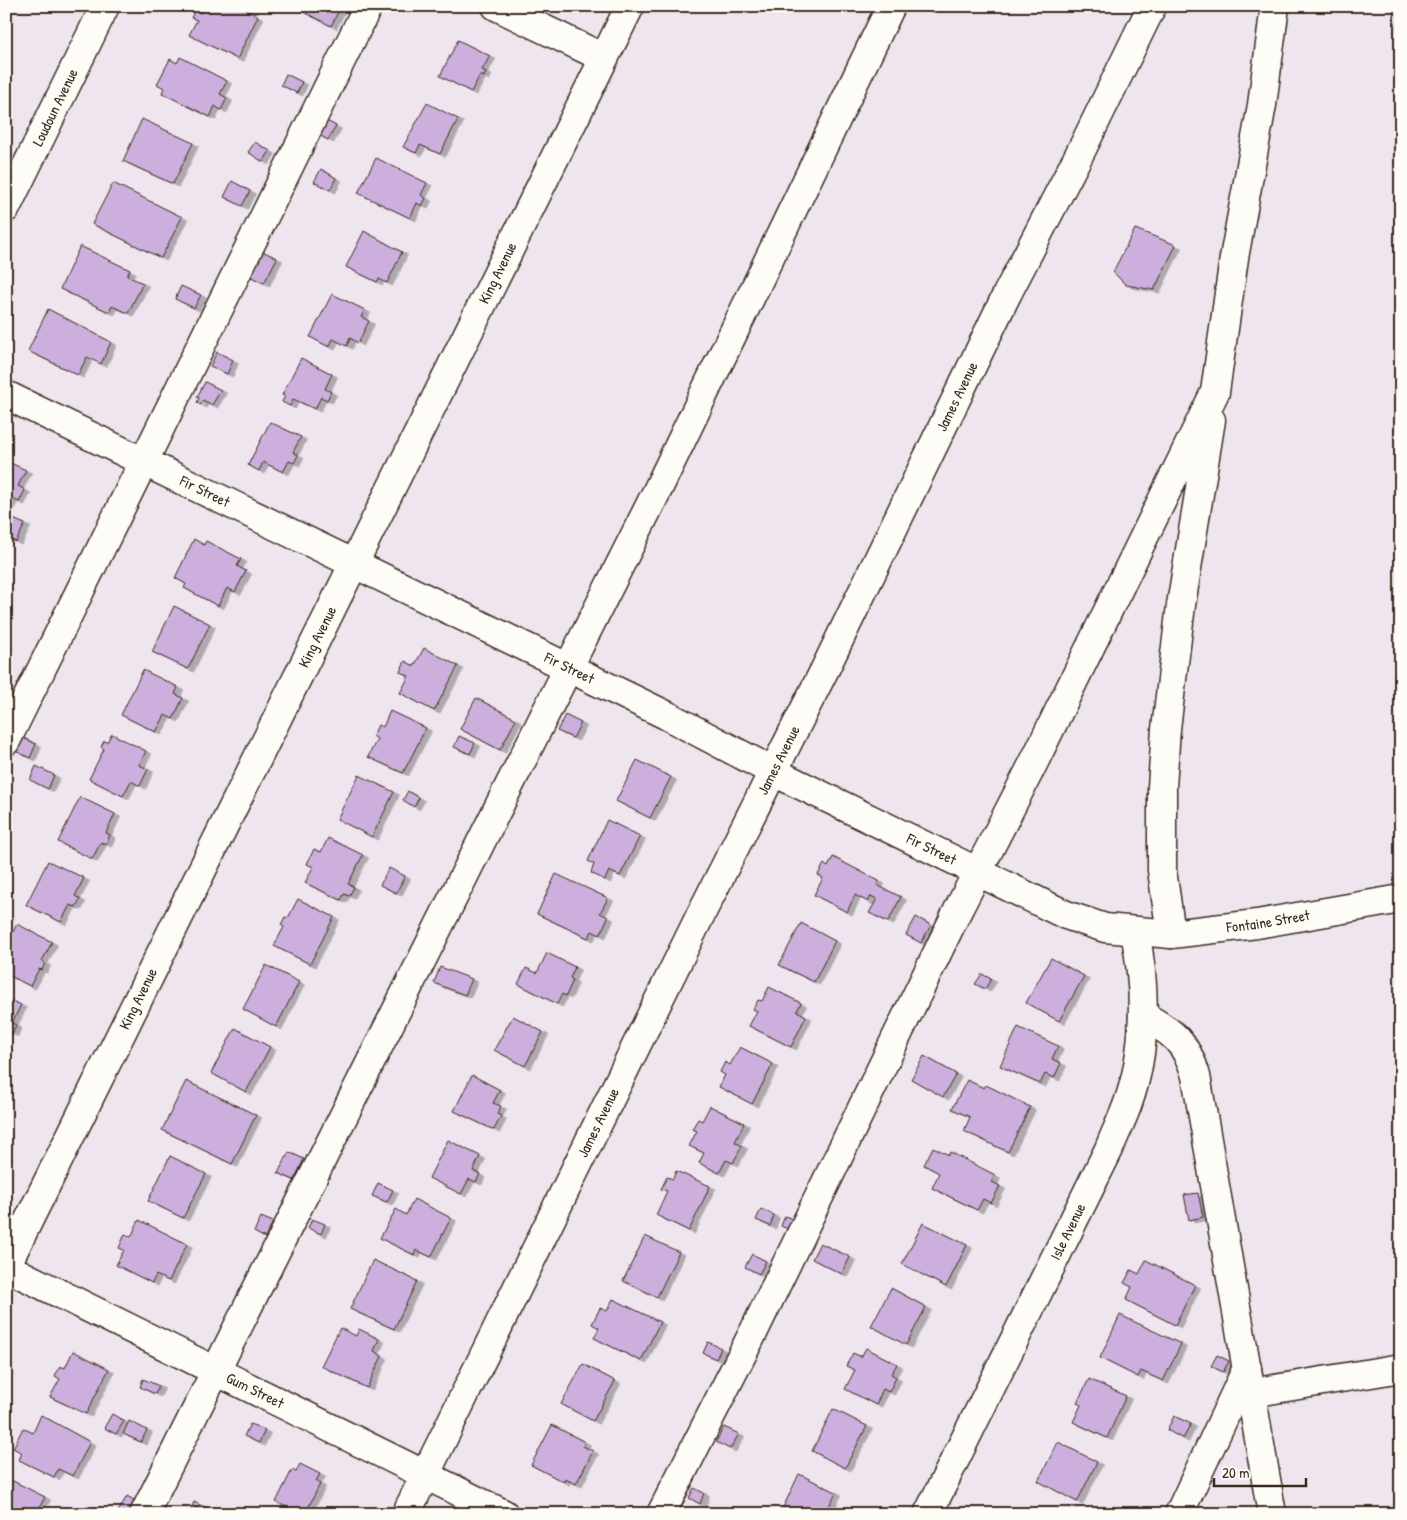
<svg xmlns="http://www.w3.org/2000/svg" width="1407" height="1520" viewBox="0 0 1407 1520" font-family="'Patrick Hand',sans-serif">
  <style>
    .building { fill: #ccafdc; stroke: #3b2a1e; filter: url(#shadow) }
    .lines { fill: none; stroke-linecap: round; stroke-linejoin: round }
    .minor-casing { stroke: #3b2a1e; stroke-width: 31 }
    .minor { stroke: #fdfcf7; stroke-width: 28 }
    .labels { text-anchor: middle; stroke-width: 4.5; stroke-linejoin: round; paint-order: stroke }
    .street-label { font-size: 15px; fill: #3b2a1e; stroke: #fdfcf7 }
  </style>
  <defs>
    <filter id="shadow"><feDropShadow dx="5.5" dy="3" stdDeviation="0" flood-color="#0004"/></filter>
  </defs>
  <rect width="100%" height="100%" fill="#eee5ef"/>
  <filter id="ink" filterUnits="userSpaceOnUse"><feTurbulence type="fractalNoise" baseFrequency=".02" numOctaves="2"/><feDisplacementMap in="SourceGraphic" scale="10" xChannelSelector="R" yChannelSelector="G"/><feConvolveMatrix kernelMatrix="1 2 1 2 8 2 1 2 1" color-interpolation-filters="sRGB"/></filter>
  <g filter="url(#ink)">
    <path class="building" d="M204,6H239L258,16L237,59L189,35L197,20L191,18L195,10L201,13Z
      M297,6H341L331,26L296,8Z
      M458,40L490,56L482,70L486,72L484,77L480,75L471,92L440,76Z
      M180,57L227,81L220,94L227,98L221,110L215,106L210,117L162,93L164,88L157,84L170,59L177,63Z
      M286,74L302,82L297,93L281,85Z
      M427,103L458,119L440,154L420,145L416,153L403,147Z
      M142,119L193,143L173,184L123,161Z
      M325,120L336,126L328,140L317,134Z
      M255,142L270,151L263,162L248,152Z
      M376,158L427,183L421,195L426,198L422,206L417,203L410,218L358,193Z
      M321,169L336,178L330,190L314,182Z
      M232,181L250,191L242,206L224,197Z
      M113,183L182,217L161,258L92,224Z
      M1135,229L1176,245L1154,290L1126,285L1113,272Z
      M364,231L402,252L387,283L379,279L377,282L346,267Z
      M80,246L130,270L127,276L143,283L128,313L112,306L109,312L60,289Z
      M262,251L277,258L264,283L249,276Z
      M181,286L201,295L194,308L175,299Z
      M332,294L365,310L361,317L369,321L358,343L350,338L347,346L333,339L329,347L310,337Z
      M48,309L111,342L101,364L87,357L78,375L28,351Z
      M217,352L233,360L227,374L210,366Z
      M301,358L332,374L325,389L331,392L327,400L321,397L315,409L293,399L290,406L282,402L285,396L282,395Z
      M205,382L221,390L212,405L203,400L201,405L197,403L199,398L197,397Z
      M270,422L301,437L293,452L298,455L294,463L289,461L283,472L263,462L259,471L248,465Z
      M6,461L26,470L18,486L25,490L19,502L12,499L6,512Z
      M6,516L25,524L16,542L6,537Z
      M194,539L204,545L206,541L241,559L237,566L246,571L235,592L227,588L218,606L184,588L186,584L175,578Z
      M174,606L210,624L188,669L152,652Z
      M424,648L458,666L434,711L400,693L409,676L400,672L405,661L414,666Z
      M143,670L178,687L175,694L183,698L173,719L165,715L156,732L121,715Z
      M476,698L516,719L500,750L460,729Z
      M390,711L426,728L403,773L368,757L377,739L373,736L378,725L383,727Z
      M565,715L581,723L573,738L557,731Z
      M15,734L36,744L30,758L9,748Z
      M112,734L146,751L139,765L148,769L140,786L131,781L123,796L89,779L104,749L101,747L104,741L107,742Z
      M459,736L475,743L470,754L454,747Z
      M637,760L671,777L650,818L616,801Z
      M36,766L54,775L48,789L30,780Z
      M359,775L394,792L372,837L337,819Z
      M408,791L419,798L414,807L403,800Z
      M80,797L115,814L106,833L110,835L106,844L101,842L92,859L58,842Z
      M607,820L640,836L620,876L609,871L605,880L591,873L594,864L588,861Z
      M328,838L363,855L348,884L354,887L349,896L344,894L341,900L305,883L313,867L307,864L314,849L321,852Z
      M833,857L879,881L877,885L901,897L888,922L869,913L877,899L871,896L868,902L855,895L847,912L814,895L823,878L818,875L824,864L828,867Z
      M48,861L84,878L75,896L80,899L76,907L70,905L61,922L26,905Z
      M389,868L405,876L396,893L380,885Z
      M556,874L608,898L600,913L608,917L600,935L592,931L588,938L537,914Z
      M298,899L334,917L310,964L274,946L284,927L281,925L285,917L288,918Z
      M916,917L931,925L921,943L906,935Z
      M801,923L835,941L814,982L779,965Z
      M17,924L52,942L42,961L45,963L42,970L39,969L30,986L6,974V946Z
      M547,953L575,967L570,978L573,980L566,996L562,994L557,1004L518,984L526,968L537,973Z
      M1051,958L1084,976L1059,1021L1026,1003Z
      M266,965L299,982L276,1027L243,1009Z
      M440,967L472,979L465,995L434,983Z
      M982,974L991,979L985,989L975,984Z
      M769,987L801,1003L797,1011L806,1016L791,1047L749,1026L757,1011L753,1009L758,1000L762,1001Z
      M6,998L21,1005L12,1023L16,1025L12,1034L8,1031L6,1034Z
      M513,1016L543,1032L525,1066L494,1050Z
      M1018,1027L1058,1046L1052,1059L1061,1063L1054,1078L1045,1074L1040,1084L1000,1066Z
      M235,1028L270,1047L246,1092L211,1073Z
      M740,1047L773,1064L752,1104L719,1087L725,1075L720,1072L725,1062L730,1065Z
      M924,1056L956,1074L943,1097L911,1079Z
      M472,1075L500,1090L493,1103L501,1106L497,1114L501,1116L494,1130L454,1111Z
      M967,1080L984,1088L986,1085L1030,1107L1008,1152L964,1131L970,1117L952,1109Z
      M186,1081L256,1115L232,1164L162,1130Z
      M710,1106L744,1123L735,1142L742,1146L733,1163L726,1160L719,1173L699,1163L704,1153L689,1146L697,1131L692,1129L698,1119L702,1121Z
      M448,1140L480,1156L473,1171L480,1174L476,1182L469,1179L461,1194L429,1178Z
      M933,1147L949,1155L950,1152L995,1175L992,1182L1000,1186L991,1203L983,1199L977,1210L932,1188L939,1173L924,1165Z
      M289,1152L304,1159L294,1180L278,1173Z
      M170,1156L206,1174L183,1218L148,1201Z
      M676,1171L710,1186L689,1231L656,1215L667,1191L661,1189L667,1177L673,1179Z
      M378,1183L393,1190L387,1202L372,1196Z
      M1198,1193L1203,1217L1189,1220L1184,1195Z
      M414,1199L451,1218L431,1257L416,1250L414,1255L380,1238L396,1209L406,1215Z
      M761,1209L774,1215L770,1226L756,1220Z
      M785,1216L795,1220L790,1230L781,1226Z
      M261,1217L273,1222L265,1238L254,1232Z
      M312,1219L325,1224L321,1234L308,1228Z
      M139,1220L187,1244L169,1281L156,1275L152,1283L116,1265L124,1250L119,1248L125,1234L131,1237Z
      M923,1223L967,1245L946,1287L902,1264Z
      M645,1236L679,1252L657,1297L623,1281Z
      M820,1243L850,1257L842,1274L812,1259Z
      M752,1254L766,1261L759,1274L745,1267Z
      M373,1260L417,1281L394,1329L350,1309Z
      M1146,1260L1195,1285L1175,1325L1126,1300L1132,1287L1124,1283L1131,1270L1139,1274Z
      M891,1288L926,1307L906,1345L871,1326Z
      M613,1299L660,1322L641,1361L594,1338L599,1328L592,1324L600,1308L607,1311Z
      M1120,1315L1181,1344L1163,1381L1141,1371L1138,1377L1100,1358Z
      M340,1328L356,1336L359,1329L379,1339L374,1351L382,1356L367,1388L321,1366Z
      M708,1342L721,1348L716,1359L703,1353Z
      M866,1348L897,1364L891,1374L896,1377L889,1392L883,1389L876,1405L845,1389L855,1370L846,1366L853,1353L861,1357Z
      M73,1351L109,1369L86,1414L50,1397L60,1379L55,1376L60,1366L65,1368Z
      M1217,1355L1229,1361L1223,1372L1211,1366Z
      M583,1364L615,1381L593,1421L561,1404Z
      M143,1379L159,1386L155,1394L140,1387Z
      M1089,1379L1126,1396L1107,1438L1073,1422L1081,1405L1077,1403Z
      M833,1409L867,1426L845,1468L812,1451Z
      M112,1414L124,1421L116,1434L104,1428Z
      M41,1415L90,1442L73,1476L58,1469L54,1477L19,1460L22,1453L13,1448L23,1428L33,1433Z
      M1174,1416L1191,1424L1183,1439L1167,1430Z
      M129,1421L147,1430L141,1442L123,1434Z
      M250,1424L265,1430L259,1443L244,1436Z
      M552,1425L585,1442L583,1446L593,1451L576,1484L565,1479L564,1482L531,1465Z
      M724,1427L739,1434L730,1449L716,1442Z
      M1058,1442L1097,1462L1077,1502L1038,1481Z
      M300,1464L320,1474L316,1481L320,1484L305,1514H300L276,1502L292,1470L296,1472Z
      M799,1474L836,1492L825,1514H780Z
      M9,1479L45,1497L36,1514H6V1485Z
      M694,1488L704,1493L700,1504L689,1498Z
      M127,1496L139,1503L133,1514H120L118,1512Z
      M194,1502L217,1513V1514H189Z"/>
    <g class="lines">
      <g class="minor-casing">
        <g id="minor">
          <path d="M496,6L604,58"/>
          <path id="s1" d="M6,208L105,6"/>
          <path id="s2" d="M6,395L666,715L774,772L1066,915L1105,928L1171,934L1257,924L1401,899"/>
          <path d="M6,741L368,6"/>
          <path d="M1171,934L1162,870V787L1166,729L1181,605L1211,420"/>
          <path d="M1143,1016C1172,1031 1187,1043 1196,1076L1272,1514"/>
          <path id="s3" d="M6,1266L630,6"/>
          <path id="s4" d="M6,1267L504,1514"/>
          <path d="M1251,1393L1401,1368"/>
          <path d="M144,1514L658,489L891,6"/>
          <path id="s5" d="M406,1514L701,914L825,669L1007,294L1083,147L1152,6"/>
          <path d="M661,1514L754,1331L959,908L1033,764L1215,392L1234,258L1262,105L1275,6"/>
          <path id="s6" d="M928,1514L1109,1149C1115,1133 1123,1118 1128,1103C1147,1050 1146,987 1135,932"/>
          <path d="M1179,1514L1247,1368"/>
        </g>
      </g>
      <use href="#minor" class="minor"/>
    </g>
  </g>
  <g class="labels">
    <g class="street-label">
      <text dy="5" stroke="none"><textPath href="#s1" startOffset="112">Loudoun Avenue</textPath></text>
      <text dy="5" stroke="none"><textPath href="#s3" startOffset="1108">King Avenue</textPath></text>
      <text dy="5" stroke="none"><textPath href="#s5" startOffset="1246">James Avenue</textPath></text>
      <text dy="5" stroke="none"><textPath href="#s2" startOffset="221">Fir Street</textPath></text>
      <text dy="5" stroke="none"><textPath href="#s3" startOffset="702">King Avenue</textPath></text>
      <text dy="5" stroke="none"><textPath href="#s2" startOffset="626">Fir Street</textPath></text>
      <text dy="5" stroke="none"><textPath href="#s5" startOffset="841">James Avenue</textPath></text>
      <text dy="5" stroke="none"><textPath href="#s2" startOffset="1031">Fir Street</textPath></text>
      <text dy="5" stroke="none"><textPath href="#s2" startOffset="1386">Fontaine Street</textPath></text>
      <text dy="5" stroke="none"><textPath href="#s3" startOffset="298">King Avenue</textPath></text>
      <text dy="5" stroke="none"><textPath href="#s5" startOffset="436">James Avenue</textPath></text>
      <text dy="5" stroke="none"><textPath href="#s6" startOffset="315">Isle Avenue</textPath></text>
      <text dy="5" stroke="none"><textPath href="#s4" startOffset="278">Gum Street</textPath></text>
    </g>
  </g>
  <rect width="1407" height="1520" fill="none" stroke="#fdfcf7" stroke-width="25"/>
  <rect x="12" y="12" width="1382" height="1495" fill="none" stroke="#3b2a1e" stroke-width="2" filter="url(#ink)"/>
  <path d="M1214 1478v8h92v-8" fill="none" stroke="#3b2a1e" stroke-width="2.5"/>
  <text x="1222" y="1478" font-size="15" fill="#3b2a1e" stroke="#fdfcf7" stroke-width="4" paint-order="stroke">20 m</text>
</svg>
